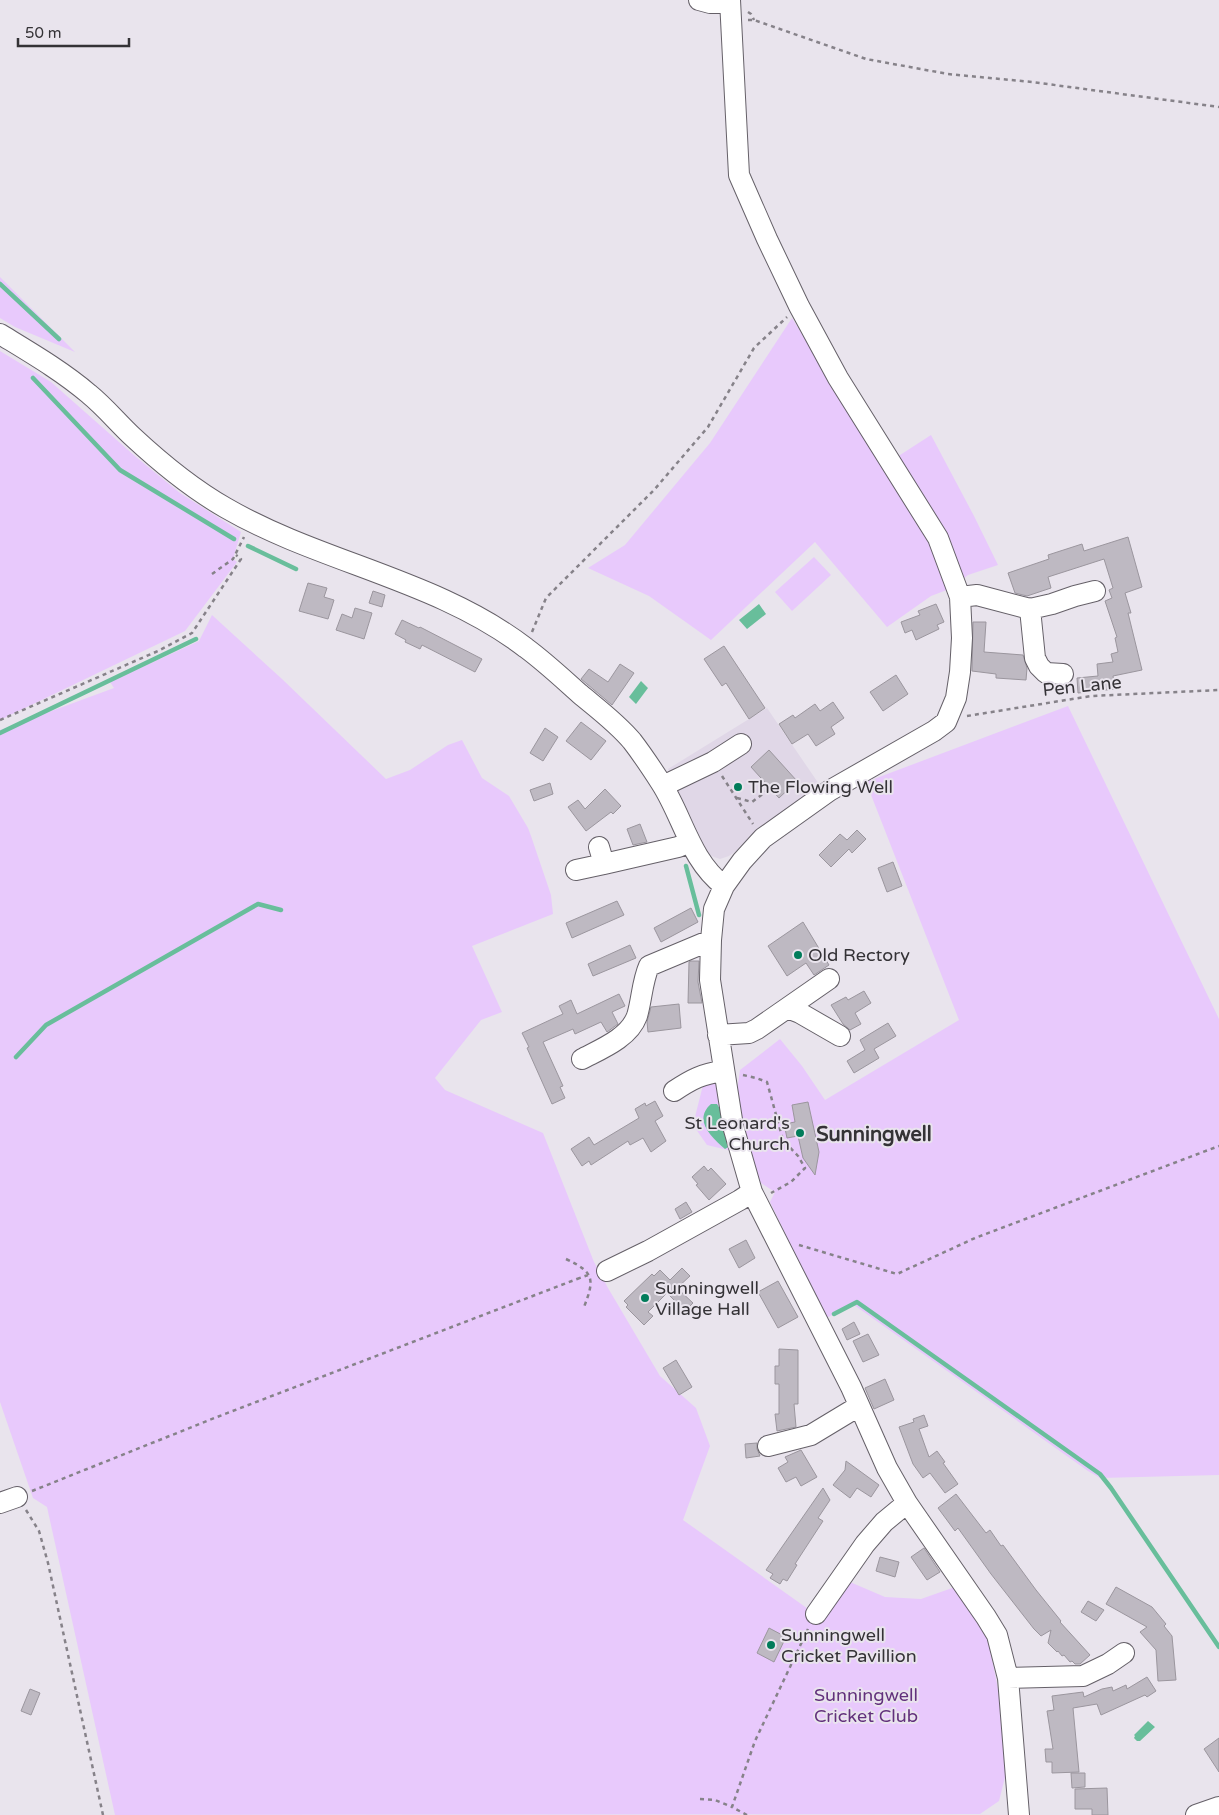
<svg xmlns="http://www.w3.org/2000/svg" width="1219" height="1815" viewBox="0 0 1219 1815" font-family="'Varela Round',sans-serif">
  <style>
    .built { fill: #e0d7e7 }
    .green { fill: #e8c9fc }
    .water { fill: #68be9b }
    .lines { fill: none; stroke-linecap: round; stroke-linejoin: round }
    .stream { stroke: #68be9b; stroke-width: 4.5 }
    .building { fill: #beb9c2; stroke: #9b969e }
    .minor-casing { stroke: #656068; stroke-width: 22 }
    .path { stroke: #868289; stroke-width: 2.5; stroke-dasharray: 4 4; stroke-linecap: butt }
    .minor { stroke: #fff; stroke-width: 20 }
    .poi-dot { fill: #017c5a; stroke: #e9e4ed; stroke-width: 2 }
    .labels { text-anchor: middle; stroke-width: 4; stroke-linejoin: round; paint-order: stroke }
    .street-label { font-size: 18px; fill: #343236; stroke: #e9e4ed }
    .poi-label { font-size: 18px; fill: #343236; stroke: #e9e4ed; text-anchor: start }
    .park-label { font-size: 18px; fill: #62317c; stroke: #e9e4ed }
    .quarter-label { font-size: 20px; font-weight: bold; fill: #343236; stroke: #e9e4ed }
  </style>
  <rect width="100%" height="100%" fill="#e9e4ed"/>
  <path class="built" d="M767,708L821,787L729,856L720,859L714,857L708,854L668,769Z"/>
  <path class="green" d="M0,277L75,352L15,327L0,318Z
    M792,318L887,473L897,457L931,435L974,516L998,565L968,575L952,588L931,596L887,627L815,542L711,640L649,596L588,568L625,545L710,443Z
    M0,351L51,382L136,457L180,493L241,532L233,559L237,562L185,631L0,720Z
    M814,557L831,575L792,611L775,592Z
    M212,615L282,679L386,779L410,770L448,745L462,740L482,778L509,796L528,828L531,836L551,895L553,914L472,946L502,1012L481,1020L435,1078L445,1090L543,1133L594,1262L608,1288L660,1376L696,1408L710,1446L683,1520L811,1611L836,1576L885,1597L921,1599L955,1587L988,1639L1000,1699L1007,1769L999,1801L980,1814L115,1815L47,1507L33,1498L0,1402V730L114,688L110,682L199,641Z
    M1068,706L1219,1019V1475L1100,1478L1088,1471L854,1305L826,1318L770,1202L775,1192L761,1183L751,1163L736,1098L740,1070L780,1039L802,1066L825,1100L959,1020L866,782Z
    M720,1083L732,1151L707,1145L693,1125L703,1085Z"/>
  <path class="water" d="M759,604L766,614L747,629L739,620Z
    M641,681L648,688L636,704L629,697Z
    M711,1104H717C725,1115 727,1133 730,1146L725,1149C711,1137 693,1120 711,1104Z
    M1148,1721L1155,1727L1140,1741H1137L1134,1738L1135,1736L1134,1735Z"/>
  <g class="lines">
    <path class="stream" d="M0,284L59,339
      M33,378L120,470L234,539
      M248,546L296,569
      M0,733L196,639
      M686,866L699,915
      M16,1057L46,1025L258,904L281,910
      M834,1314L857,1302L1100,1474L1111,1488L1219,1647"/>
  </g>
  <path class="building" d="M1128,537L1142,587L1125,593L1131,613H1128L1142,670L1113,676L1115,689L1078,693L1077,678L1098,676L1097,664L1113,662L1111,654L1118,652L1115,638L1117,637L1105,601L1112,598L1109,590L1113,588L1104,559L1048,577L1051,588L1027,596L1015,593L1008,573L1049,559L1048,555L1082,544L1084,551Z
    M308,583L327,588L324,597L334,600L328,619L299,611Z
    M373,591L385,595L382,607L369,603Z
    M936,604L944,622L937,625L939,629L916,640L912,630L905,633L901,622L920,615L918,611Z
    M355,608L372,613L364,639L336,630L342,614L352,618Z
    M402,620L419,628L420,627L482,659L475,672L422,645L420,649L405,642L406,640L395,634Z
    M973,622H986L984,652L1023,655L1027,668L1026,680L996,678V674L972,671Z
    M724,646L765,708L749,719L726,683L722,686L704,659Z
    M620,664L634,673L612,705L581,679L589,669L608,682Z
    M896,675L908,694L883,711L870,692Z
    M833,702L844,718L831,727L835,734L816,746L808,734L792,744L779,724L793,715L795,718L815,704L820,711Z
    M581,722L606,741L591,760L566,741Z
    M545,728L558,737L543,761L530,753Z
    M769,750L797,781L779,798L751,767Z
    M550,783L553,794L534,801L530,790Z
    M605,789L621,806L613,814L611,812L586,831L568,807L578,800L585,809Z
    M640,824L647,842L633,845L627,829Z
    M857,830L866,839L852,853L849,849L831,867L819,855L840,834L847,840Z
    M893,862L902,886L887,892L878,868Z
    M617,901L624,915L572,938L566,923Z
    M691,908L698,922L661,942L654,928Z
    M803,922L829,965L814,975L806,963L787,976L768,946Z
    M630,945L636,958L593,976L588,964Z
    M691,961H699L698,982L702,1003H688L689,962Z
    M864,991L871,1003L855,1013L861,1024L850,1030L843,1024L831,1005L846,997L848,1000Z
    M619,994L625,1006L612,1012L618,1024L607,1032L601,1022L575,1034L573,1029L543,1042L563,1086L560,1087L565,1098L552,1104L527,1048L529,1047L522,1033L563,1014L559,1006L571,1000L577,1014Z
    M679,1004L681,1028L648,1032L647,1022L651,1007Z
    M888,1023L896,1036L874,1049L879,1058L854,1073L847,1061L865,1050L860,1040Z
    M655,1101L663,1116L655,1121L666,1141L651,1152L643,1138L630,1145L628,1141L591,1165L589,1161L582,1166L571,1149L589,1137L594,1145L639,1118L635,1109L645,1103L646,1106Z
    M808,1102L819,1152L815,1175L803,1158L798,1136L787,1138L784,1124L795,1122L792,1105Z
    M704,1166L708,1171L711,1168L726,1184L709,1200L696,1185L698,1184L692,1177Z
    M686,1202L692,1212L680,1219L675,1209Z
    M746,1240L755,1258L739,1268L729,1249Z
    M682,1268L690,1276L677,1288L693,1303L685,1311L667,1293L648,1312L653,1316L644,1325L626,1307L628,1305L624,1301L652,1274L654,1276L660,1270L670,1280Z
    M778,1281L798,1317L778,1328L758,1292Z
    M854,1322L860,1334L847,1340L842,1329Z
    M868,1334L879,1355L863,1362L853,1341Z
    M779,1349L798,1350V1404H794L796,1427L777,1431L775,1414H779V1384H775V1366H779Z
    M676,1360L692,1387L679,1395L663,1368Z
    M885,1379L894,1400L874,1409L865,1388Z
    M924,1415L928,1426L919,1429L929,1457L937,1451L945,1462L943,1463L958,1484L945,1493L930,1473L923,1478L913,1464L899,1427L914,1422L913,1419Z
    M757,1443V1449L760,1456L746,1458L745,1444Z
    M801,1450L817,1477L801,1486L796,1477L786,1482L778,1468L788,1462L785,1457Z
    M846,1461L879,1485L871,1497L857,1488L850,1498L833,1485L845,1470Z
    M823,1488L830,1500L818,1518L823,1521L795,1564L797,1565L787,1581L783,1579L780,1584L770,1578L773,1574L766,1570Z
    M956,1494L986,1533L990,1530L1001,1546L1003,1545L1036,1590L1061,1621L1060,1622L1090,1655L1080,1664H1075L1072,1661L1070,1662L1064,1655L1062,1656L1058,1651L1057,1652L1048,1643L1051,1630L1041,1636L1034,1629L991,1574L958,1528L955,1531L938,1508Z
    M924,1548L940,1572L927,1580L911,1557Z
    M880,1557L899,1562L895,1577L876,1571Z
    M1116,1587L1152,1607L1166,1624L1164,1626L1172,1636L1176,1680L1158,1681L1156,1650L1140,1632L1147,1627L1106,1604Z
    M1088,1601L1104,1610L1096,1621L1081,1612Z
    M769,1628L786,1637L774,1662L757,1653Z
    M1147,1677L1156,1691L1147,1697L1145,1695L1101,1715L1097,1704L1073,1708L1079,1772L1052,1773V1762H1046L1045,1749H1053L1047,1711L1054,1710L1052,1696L1083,1692L1084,1697L1102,1689L1112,1687L1113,1691L1126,1685L1127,1689Z
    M30,1689L40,1693L31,1715L21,1711Z
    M1219,1738V1772L1204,1749Z
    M1071,1773H1085V1787L1072,1788Z
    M1107,1788L1108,1815H1092V1809H1075V1789Z"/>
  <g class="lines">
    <g class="minor-casing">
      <path id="minor" d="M699,0L710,3H730
        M730,0L739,175L767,239L799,306L838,378L938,538L960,597L962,638L960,672L956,698L946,722L934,731L829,791L763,838L742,861L724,886L714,909L711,940L710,980L733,1126L752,1192L851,1387L887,1468L907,1503L986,1617L997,1635L1008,1678L1019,1815
        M0,334C31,353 62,371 89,394C105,407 118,423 133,437C162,464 191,488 226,508C321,563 438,580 526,648C545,662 562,678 580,694C598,709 617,723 632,741C642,754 652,769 661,783C683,817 690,860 724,886
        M960,597L977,595L1030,609L1052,604L1075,596L1095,591
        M1030,609L1035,658L1039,666L1046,673L1063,674
        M663,786L713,762L741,744
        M599,847L604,864L678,847L690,842
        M576,870L604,864
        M787,1008L800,1013L840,1036
        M718,1035L749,1033L757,1029L829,979
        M582,1059C601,1049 629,1038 637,1016C642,999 642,982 649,966L711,940
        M674,1091C692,1079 702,1074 723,1071
        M607,1271L648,1251L740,1200L752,1192
        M768,1446L811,1435L859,1406
        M0,1503L17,1497
        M816,1614L865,1544L884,1522L907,1503
        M1008,1678L1083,1676L1108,1664L1124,1653
        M1196,1815L1219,1807"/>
    </g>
    <path class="path" d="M748,12L751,14L754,20
      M748,20H754L866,59L948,74L1032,82L1219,107
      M212,574L233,559L244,537
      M532,632L546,598L654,490L708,427L754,348L787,317
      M967,716L1091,696L1219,690
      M0,720L158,651L192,633L241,559L236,555
      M722,776L753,824
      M737,798L752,802L768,790
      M743,1075L756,1078L767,1082L783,1140L798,1156L805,1168L791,1182L771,1193
      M799,1245L897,1274L975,1238L1219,1146
      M566,1259C594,1272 595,1279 584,1307
      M577,1279L588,1275
      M32,1491L217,1417L577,1279
      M26,1510L39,1531L48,1563L103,1815
      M700,1799L715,1800L732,1807
      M747,1815L732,1807L755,1741L808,1629"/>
    <use href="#minor" class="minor"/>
  </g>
  <g class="poi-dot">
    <circle cx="738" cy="787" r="5"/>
    <circle cx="798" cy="955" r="5"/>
    <circle cx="800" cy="1133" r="5"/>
    <circle cx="645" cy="1298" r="5"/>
    <circle cx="771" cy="1645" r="5"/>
  </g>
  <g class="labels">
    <g class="street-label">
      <text transform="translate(1082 686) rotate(-6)" y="6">Pen Lane</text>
    </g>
    <g class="poi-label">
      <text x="748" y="793">The Flowing Well</text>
      <text x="808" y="961">Old Rectory</text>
      <text x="790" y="1129" text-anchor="end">St Leonard's<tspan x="790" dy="21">Church</tspan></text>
      <text x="655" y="1294">Sunningwell<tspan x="655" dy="21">Village Hall</tspan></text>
      <text x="781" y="1641">Sunningwell<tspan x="781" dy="21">Cricket Pavillion</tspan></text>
    </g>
    <g class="park-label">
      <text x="866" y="1701">Sunningwell<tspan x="866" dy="21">Cricket Club</tspan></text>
    </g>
    <g class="quarter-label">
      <text x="874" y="1141">Sunningwell</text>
    </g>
  </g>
  <path d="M18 38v8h111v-8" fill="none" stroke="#343236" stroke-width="2.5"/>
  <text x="25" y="38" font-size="15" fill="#343236" stroke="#e9e4ed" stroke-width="4" paint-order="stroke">50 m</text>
</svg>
